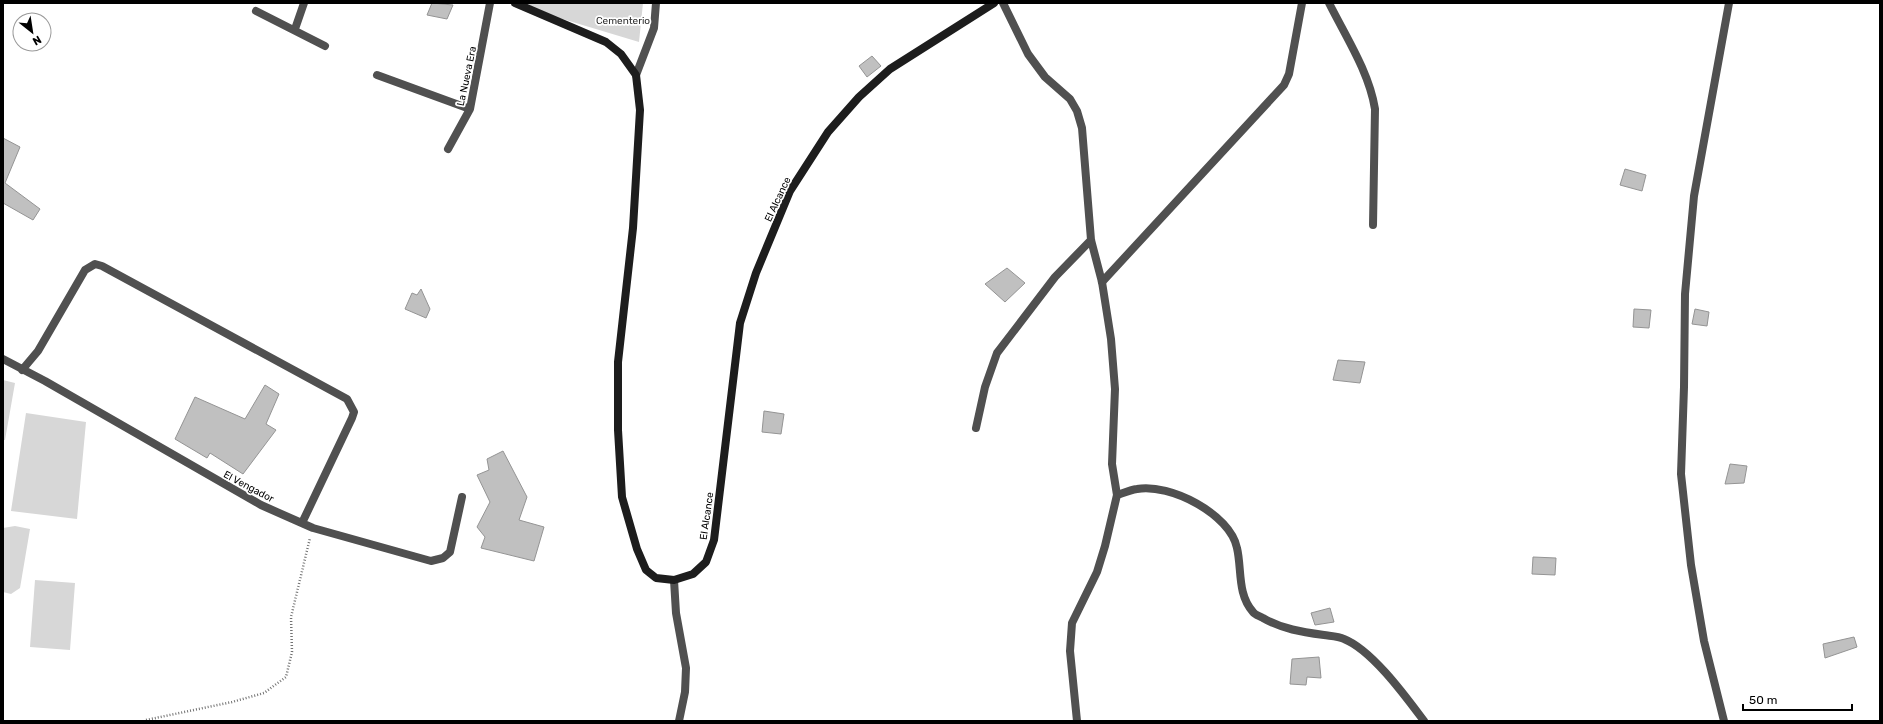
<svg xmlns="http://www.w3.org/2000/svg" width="1883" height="724" viewBox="0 0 1883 724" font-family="Rubik,sans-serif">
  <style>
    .green { fill: #d7d7d7 }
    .building { fill: #c0c0c0; stroke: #949494 }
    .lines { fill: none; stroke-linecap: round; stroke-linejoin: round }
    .path { stroke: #727272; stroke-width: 2.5; stroke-dasharray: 1 2; stroke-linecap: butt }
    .lane { stroke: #505050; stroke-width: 8 }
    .street { stroke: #505050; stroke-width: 8 }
    .secondary { stroke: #1d1d1d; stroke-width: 8 }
    .labels { text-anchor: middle; stroke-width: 3.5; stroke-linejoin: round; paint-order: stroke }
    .park-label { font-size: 10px; fill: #2e2e2e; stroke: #fff }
    .street-label { font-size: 10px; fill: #000; stroke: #fff }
  </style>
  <rect width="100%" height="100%" fill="#fff"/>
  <path class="green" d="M524,3H643L639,42L556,17Z
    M3,380L15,383L5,440H3Z
    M26,413L86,422L77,519L11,511Z
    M15,526L30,529L20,588L11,594L3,592V528Z
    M35,580L75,583L70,650L30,647Z"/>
  <path class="building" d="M432,3L453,5L447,19L427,15Z
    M872,56L881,66L867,77L859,66Z
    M3,138L20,147L5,183L40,209L33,220L3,203Z
    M1625,169L1646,175L1642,191L1620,185Z
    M1007,268L1025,283L1005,302L985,284Z
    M421,289L430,309L426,318L405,309L412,293L417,295Z
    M1634,309L1651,310L1649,328L1633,327Z
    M1695,309L1709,312L1707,326L1692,324Z
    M1338,360L1365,362L1360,383L1333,380Z
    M265,385L279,394L266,424L276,430L243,474L210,453L207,458L175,439L195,397L245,419Z
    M764,411L784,414L781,434L762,432Z
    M503,451L527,497L519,520L544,527L534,561L481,548L485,537L477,527L490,502L477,475L489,470L487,459Z
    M1730,464L1747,466L1744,483L1725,484Z
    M1533,557L1556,558L1555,575L1532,574Z
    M1330,608L1334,622L1315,625L1311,613Z
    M1854,637L1857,647L1825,658L1823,644Z
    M1319,657L1321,678L1307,677L1306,685L1290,684L1292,659Z"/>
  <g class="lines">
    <path class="path" d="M146,720L232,702L264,693L286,677L292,652L291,617L310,538"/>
    <path class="lane" d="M1329,3C1346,37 1369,72 1375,109L1373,225
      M1102,282L1284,85L1289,74L1302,3"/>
    <path class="street" d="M1003,3L1028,54L1045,77L1070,99L1077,111L1082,128L1091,240L1102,282L1111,339L1115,389L1112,464L1117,495C1123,493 1130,490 1137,489C1170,483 1230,514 1237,548C1242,569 1237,594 1253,612C1255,615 1260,616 1263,618C1282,629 1302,632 1324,635C1330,636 1338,636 1344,639C1372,650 1406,697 1424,721
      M256,11L325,46
      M295,29L304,3
      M377,75L470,109
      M636,75L654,28L656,3
      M448,149L470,109L490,3
      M3,359L45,381L261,505L313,528L431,561L443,558L450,552L462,497
      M22,370L38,351L85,270L95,264L102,266L347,399L354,412L352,418L302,523
      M976,428L985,387L997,353L1055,277L1091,240
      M674,580L676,613L686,668L685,692L679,721
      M1077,721L1070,651L1072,623L1097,572L1105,546L1117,495
      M1724,721L1704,641L1691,565L1681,474L1684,387L1685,294L1694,196L1729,3"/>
    <path class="secondary" d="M515,3L606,42L621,54L636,75L640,110L633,228L618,362V430L622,497L637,549L646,570L656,578L674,580L693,574L706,562L714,540L740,323L756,273L790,191L828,132L859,97L890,69L994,3"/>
  </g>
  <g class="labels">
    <g class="park-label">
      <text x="623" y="24">Cementerio</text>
    </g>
    <g class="street-label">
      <text transform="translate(466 76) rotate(-78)" y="4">La Nueva Era</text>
      <text transform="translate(777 199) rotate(-65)" y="4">El Alcance</text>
      <text transform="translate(249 486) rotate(28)" y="4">El Vengador</text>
      <text transform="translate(706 516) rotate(-82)" y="4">El Alcance</text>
    </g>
  </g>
  <rect width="1883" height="724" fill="none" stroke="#000000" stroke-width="8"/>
  <g transform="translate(32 32) rotate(150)"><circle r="19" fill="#ffffff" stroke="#999999"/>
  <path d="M0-3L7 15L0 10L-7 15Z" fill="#000000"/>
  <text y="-6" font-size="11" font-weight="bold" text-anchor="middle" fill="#000000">N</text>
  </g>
  <path d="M1743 704v6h109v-6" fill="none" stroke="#000000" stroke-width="2"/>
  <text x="1749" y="704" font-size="12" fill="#000000" stroke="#ffffff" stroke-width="3" paint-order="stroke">50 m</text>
</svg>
